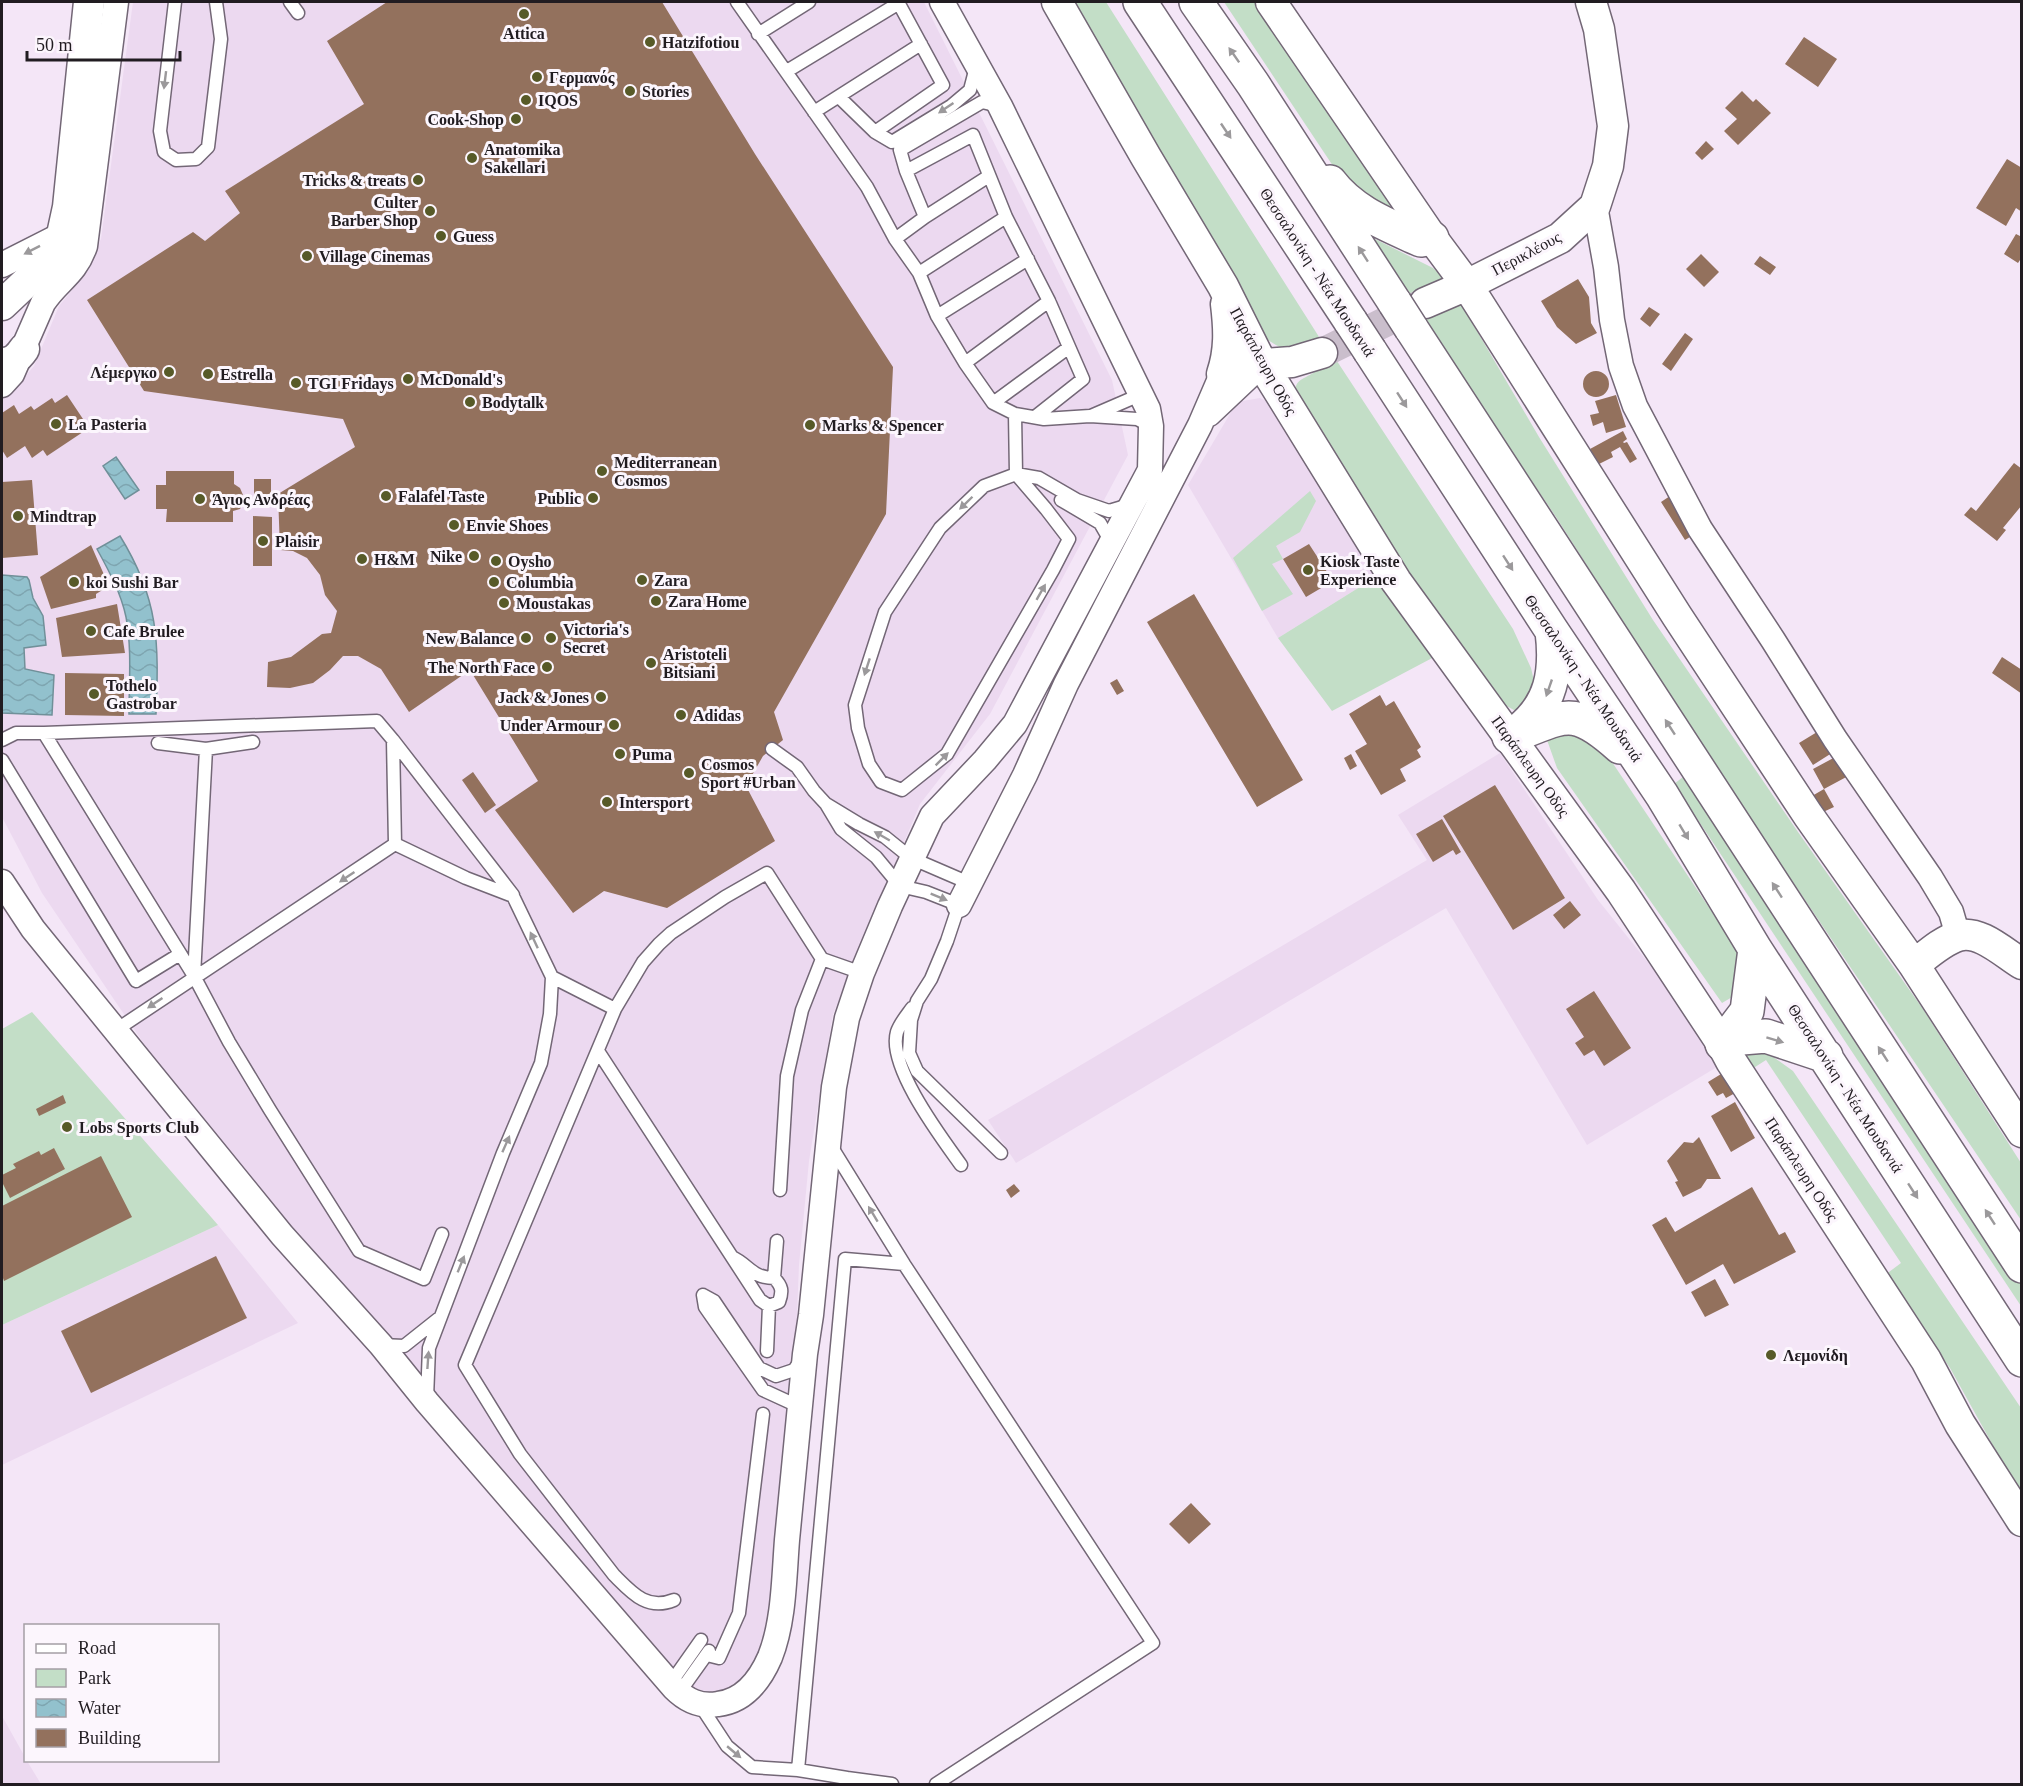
<svg xmlns="http://www.w3.org/2000/svg" width="2023" height="1786" viewBox="0 0 2023 1786" font-family="Georgia,serif">
  <style>
    .built { fill: #ecd9f0 }
    .green { fill: #c3dec7 }
    .water { fill: url(#water-waves); stroke: #709099; stroke-width: 1.5 }
    .building { fill: #93715d }
    .lines { fill: none; stroke-linecap: round; stroke-linejoin: round }
    .tertiary-tunnel { stroke: #cabecc; stroke-width: 30; stroke-dasharray: 30 15; stroke-linecap: butt }
    .service-casing { stroke: #736776; stroke-width: 15 }
    .minor-casing { stroke: #736776; stroke-width: 27 }
    .tertiary-casing { stroke: #736776; stroke-width: 33 }
    .trunk-casing { stroke: #736776; stroke-width: 36 }
    .service { stroke: #fff; stroke-width: 12 }
    .minor { stroke: #fff; stroke-width: 24 }
    .tertiary { stroke: #fff; stroke-width: 30 }
    .trunk { stroke: #fff; stroke-width: 33 }
    .trunk-bridge-casing { stroke: #736776; stroke-width: 36; stroke-linecap: butt }
    .trunk-bridge { stroke: #fff; stroke-width: 33 }
    .oneway { fill: #9b999b }
    .poi-dot { fill: #575a28; stroke: #fcf6fd; stroke-width: 2 }
    .labels { text-anchor: middle; stroke-width: 6; stroke-linejoin: round; paint-order: stroke }
    .poi-label { font-size: 16px; font-weight: bold; fill: #211c21; stroke: #fcf6fd; text-anchor: start }
    .street-label { font-size: 16px; fill: #211c21; stroke: #fcf6fd }
  </style>
  <defs>
    <pattern id="water-waves" width="16" height="10" patternUnits="userSpaceOnUse" patternTransform="scale(1.5)"><rect width="16" height="10" fill="#92c1cd"/><path d="M0 5q4-4 8 0t8 0" fill="none" stroke="#7ea5b0"/></pattern>
  </defs>
  <rect width="100%" height="100%" fill="#f4e6f7"/>
  <path class="built" d="M133,2H924L1112,380L1128,455L990,714L920,804L833,1014L809,1161L799,1265L784,1633L712,1715L472,1468L297,1270L42,893L2,817V398L22,380L34,366L59,306L82,278L101,239Z
    M1260,398L1277,406L1379,575L1278,638L1188,485L1237,402Z
    M1500,753L1598,900L1727,1061L1587,1145L1446,908L1016,1163L988,1120L1427,860L1398,815Z
    M218,1225L298,1323L2,1465V1325Z
    M2,1716L25,1757L26,1760L27,1761L41,1784H2Z"/>
  <path class="green" d="M1067,2H1106L1321,340C1293,350 1289,356 1264,337Z
    M1224,2H1261L1413,225L1351,193Z
    M1371,237L1433,268L1442,276L1443,281L1407,305Z
    M1460,302L1539,437L1653,620L1798,832L1923,1009L2021,1163V1220L1718,771L1556,517L1422,319Z
    M1331,352L1513,629L1531,668L1537,694L1530,708L1514,710L1501,703L1408,576L1294,400C1295,377 1300,382 1316,371C1323,367 1327,359 1331,352Z
    M1310,491L1316,501L1300,532L1276,546L1283,559L1272,564L1293,594L1262,611L1233,558Z
    M1379,575L1436,656L1332,711L1278,638Z
    M1558,725L1600,744L1746,963L1744,990L1722,1003L1557,768L1547,740Z
    M1683,777L1940,1165L2021,1285V1306L1674,784Z
    M32,1012L218,1225L2,1325V1029Z
    M1762,1049L1793,1071L2021,1408V1496L1950,1368L1885,1275L1901,1263L1766,1060L1752,1069L1746,1054Z"/>
  <path class="water" d="M116,457L139,490L125,499L103,466Z
    M120,536C159,599 159,642 156,714H129C129,683 132,648 126,617C121,593 109,571 97,549Z
    M2,575L27,577L29,580L33,598L43,616L46,645L24,648L25,669L54,675L52,715L2,713Z"/>
  <path class="building" d="M387,2H662L755,154L893,367L886,514L774,712L783,740L763,756L746,786L775,841L667,908L604,891L573,913L495,810L538,781L470,670L409,712L381,669L358,656H343L330,670L313,683L290,688L267,687L268,662L291,657L322,634L331,633L337,611L325,595L320,575L307,558L293,551L280,550L278,494L355,447L343,419L144,391L87,300L193,232L205,241L240,213L225,191L364,104L327,41Z
    M1804,37L1837,59L1818,87L1785,64Z
    M1742,91L1753,102L1756,99L1771,113L1738,145L1724,131L1737,119L1725,108Z
    M1706,141L1714,149L1702,160L1695,153Z
    M2007,159L2022,168V212L2016,208L2006,226L1976,208Z
    M2016,234L2022,237V257L2018,263L2004,254Z
    M1701,254L1719,272L1704,287L1686,269Z
    M1760,256L1776,267L1770,275L1754,264Z
    M1578,279L1589,297L1591,323L1597,333L1576,344L1557,327L1541,301Z
    M1649,307L1660,314L1650,327L1640,319Z
    M1685,333L1693,339L1671,371L1662,364Z
    M1583 384a13 13 0 1 1 26 0a13 13 0 1 1-26 0Z
    M67,395L89,428L47,456L43,450L32,458L25,446L7,458L2,450V413L14,405L19,414L31,406L34,410L52,398L55,403Z
    M1616,395L1626,427L1606,433L1603,422L1593,426L1590,415L1599,413L1595,401Z
    M1623,431L1627,439L1623,442L1624,443L1627,442L1637,459L1630,463L1620,447L1611,452L1613,457L1599,464L1590,449Z
    M2014,463L2022,469V505L2003,528L2006,530L1997,541L1964,515L1971,507L1976,511Z
    M166,471H234V484L240,488L243,495V503L240,509L233,511V522H166L167,509H156V485H166Z
    M254,479H271V503H254Z
    M32,480L38,555L2,558V482Z
    M1673,494L1698,532L1685,540L1661,502Z
    M253,516L272,517V566H253Z
    M1309,544L1333,581L1306,597L1283,559Z
    M91,545L109,586L96,594V598L51,609L40,577Z
    M1194,594L1303,780L1257,807L1147,622Z
    M117,604L125,653L62,657L56,618Z
    M2002,657L2022,670V694L1992,673Z
    M65,673L124,674V716L65,715Z
    M1117,679L1124,691L1117,695L1110,683Z
    M1380,695L1386,706L1394,701L1421,747L1417,750L1421,757L1400,769L1406,781L1381,795L1355,751L1367,744L1349,714Z
    M1822,729L1835,751L1813,765L1799,743Z
    M1351,754L1357,766L1350,770L1344,758Z
    M1839,755L1850,775L1824,789L1813,769Z
    M473,772L496,805L485,813L462,780Z
    M1495,785L1565,898L1513,930L1443,816Z
    M1824,789L1834,807L1821,813L1812,796Z
    M1442,819L1461,852L1456,855L1453,850L1433,862L1416,834Z
    M1570,901L1581,915L1564,929L1553,915Z
    M1594,991L1631,1048L1604,1066L1594,1050L1584,1056L1575,1043L1584,1037L1566,1009Z
    M1726,1071L1737,1092L1726,1098L1723,1093L1717,1096L1708,1082Z
    M63,1095L66,1103L39,1116L36,1109Z
    M1735,1102L1755,1138L1731,1152L1711,1116Z
    M1699,1137L1721,1179H1707L1701,1188L1683,1197L1675,1182L1678,1181L1667,1161L1684,1142L1693,1143Z
    M54,1148L65,1169L10,1198L2,1182V1175L16,1168L13,1164L39,1151L41,1155Z
    M101,1156L132,1217L4,1281L2,1275V1206Z
    M1014,1184L1020,1191L1011,1198L1006,1190Z
    M1752,1187L1779,1235L1785,1232L1796,1252L1734,1284L1723,1264L1686,1285L1652,1225L1666,1217L1675,1232Z
    M216,1256L247,1318L91,1393L61,1331Z
    M1715,1279L1729,1305L1705,1317L1691,1292Z
    M1191,1503L1211,1524L1189,1544L1169,1524Z"/>
  <g class="lines">
    <path class="tertiary-tunnel" d="M1322,353L1422,304"/>
    <g class="service-casing">
      <path id="service" d="M175,2L160,131L164,152L176,160L196,159L208,147L221,39L216,2
        M290,2L298,13
        M737,2L867,187L895,239L919,273L937,316L965,363L993,403L1015,414L1044,419L1090,416L1137,419L1151,426
        M898,2L943,85L875,132L892,142L951,106L970,90L976,67
        M758,34L809,2
        M787,71L899,3
        M839,97L875,132
        M999,106L982,102L900,150L906,171L973,135L1006,217L1049,301L1083,379L1035,417
        M814,112L921,44
        M906,171L925,217L989,176
        M895,239L925,217
        M919,273L1006,217
        M937,316L1028,259
        M965,363L1049,301
        M993,403L1068,348
        M1015,414L1016,474L1046,509L1069,539L1053,570L947,754L902,790L881,782L869,764L858,728L855,705L885,612L940,528L984,486L1016,474L1039,478L1077,500L1109,511L1129,505
        M1091,416L1135,397L1138,388
        M1061,500L1100,523L1111,542
        M2,740L16,733H44
        M393,740L513,895
        M158,743L206,749L253,742
        M772,749L797,767L814,791L826,804
        M2,760L136,981L180,954
        M395,844L393,740L377,721L44,733L194,976L229,1042L270,1110L359,1251L424,1279L442,1234
        M395,844L466,878L513,896L552,977L550,1014L541,1063L503,1153L429,1348L427,1398
        M969,883L911,858L885,837L859,824L826,804L841,829L876,857L900,886L926,892L959,905L947,941L931,979L917,1001L911,1020L909,1053L917,1071L1001,1153
        M194,976L206,749
        M552,977L615,1009
        M912,1008C907,1015 900,1023 897,1032C887,1066 941,1137 961,1165
        M116,1030L395,844
        M598,1051L760,1300L769,1306L779,1302C783,1291 782,1286 774,1278C752,1278 749,1265 732,1257
        M831,1146L904,1264L1153,1643L936,1784
        M780,1190L787,1076L802,1010L822,959L862,973
        M774,1278L777,1241
        M703,1295L705,1307L763,1390L800,1407
        M703,1295L714,1301L759,1368L776,1376L794,1370L801,1360
        M381,1345L404,1346L438,1319
        M767,1351L769,1306
        M674,1600C647,1611 632,1593 614,1575L520,1454L465,1365L615,1009L643,962L659,944L671,933L725,897L767,873L822,959
        M711,1656L719,1658L739,1613L763,1414
        M670,1684L701,1640
        M679,1693L709,1651
        M700,1705L727,1746L752,1767L798,1770L847,1778L852,1784
        M798,1770L845,1259L904,1264
        M847,1778L892,1784"/>
    </g>
    <g class="minor-casing">
      <path id="minor" d="M1595,206L1606,267L1612,320L1621,366L1635,406L1700,529L1773,640L1835,739L1930,877L1951,912L1958,936
        M2,265L63,234
        M2,385L12,374L43,303C58,280 75,275 85,246L116,2
        M1209,414L1262,364
        M2,882L33,929L282,1235L381,1345L427,1402L674,1688C687,1701 700,1707 718,1704C744,1701 760,1680 770,1657C784,1622 784,1578 787,1540C793,1478 799,1416 805,1354L811,1315L834,1087L847,1018L862,973L890,906L932,816L985,760L1015,724L1150,470L1151,426L1148,409L1000,106L942,2
        M959,905L1025,775L1066,684L1200,425L1222,374L1241,363L1248,361L1262,364"/>
    </g>
    <g class="tertiary-casing">
      <path id="tertiary" d="M1057,2L1146,157L1223,286L1262,364L1396,581L1621,891L1722,1044L1731,1061L1926,1360L1960,1424L2022,1521
        M1271,2L1432,238L1467,285L1677,616L1808,815L1914,965L2022,1132
        M1425,303L1467,285L1560,238L1595,206L1608,166L1613,126L1599,29L1591,2
        M2,305L53,257L60,244L68,207L89,2
        M2,363C12,363 18,358 24,349
        M1262,364L1292,362L1322,353
        M1222,374C1230,350 1229,329 1226,304
        M1914,965C1927,955 1942,941 1958,936C1979,929 2004,953 2022,964"/>
    </g>
    <g class="trunk-casing">
      <path id="trunk" d="M1140,2L1351,322
        M1196,2L1253,84L1395,303
        M1330,182C1351,210 1383,223 1414,237L1421,240L1432,238
        M1411,328L2022,1266
        M1370,351L1552,631L1662,795L1755,949L2022,1360
        M1518,731C1552,705 1557,671 1552,631
        M1509,737C1565,717 1571,703 1620,747
        M1722,1044L1742,1038L1766,1036L1826,1056
        M1722,1044L1747,1011L1755,949"/>
    </g>
    <use href="#service" class="service"/>
    <use href="#minor" class="minor"/>
    <use href="#tertiary" class="tertiary"/>
    <use href="#trunk" class="trunk"/>
    <g class="trunk-bridge-casing">
      <path id="trunk-bridge" d="M1395,303L1411,328
        M1351,322L1370,351"/>
    </g>
    <use href="#trunk-bridge" class="trunk-bridge"/>
  </g>
  <defs><path id="oneway-solid" d="M-6-.8H1V-3.2L6.5 0L1 3.2V.8H-6Z" transform="scale(1.5)"/></defs>
  <g class="oneway">
    <use href="#oneway-solid" transform="translate(1234 55) rotate(-125)"/>
    <use href="#oneway-solid" transform="translate(165 80) rotate(97)"/>
    <use href="#oneway-solid" transform="translate(946 108) rotate(146)"/>
    <use href="#oneway-solid" transform="translate(1226 131) rotate(56)"/>
    <use href="#oneway-solid" transform="translate(32 250) rotate(153)"/>
    <use href="#oneway-solid" transform="translate(1363 254) rotate(-123)"/>
    <use href="#oneway-solid" transform="translate(1402 400) rotate(57)"/>
    <use href="#oneway-solid" transform="translate(966 503) rotate(136)"/>
    <use href="#oneway-solid" transform="translate(1508 563) rotate(57)"/>
    <use href="#oneway-solid" transform="translate(1041 592) rotate(-60)"/>
    <use href="#oneway-solid" transform="translate(867 667) rotate(108)"/>
    <use href="#oneway-solid" transform="translate(1549 688) rotate(109)"/>
    <use href="#oneway-solid" transform="translate(1670 727) rotate(-123)"/>
    <use href="#oneway-solid" transform="translate(942 759) rotate(-45)"/>
    <use href="#oneway-solid" transform="translate(1684 832) rotate(59)"/>
    <use href="#oneway-solid" transform="translate(882 836) rotate(-150)"/>
    <use href="#oneway-solid" transform="translate(347 877) rotate(146)"/>
    <use href="#oneway-solid" transform="translate(1777 890) rotate(-123)"/>
    <use href="#oneway-solid" transform="translate(939 897) rotate(22)"/>
    <use href="#oneway-solid" transform="translate(534 940) rotate(-115)"/>
    <use href="#oneway-solid" transform="translate(155 1003) rotate(146)"/>
    <use href="#oneway-solid" transform="translate(1775 1040) rotate(17)"/>
    <use href="#oneway-solid" transform="translate(1883 1054) rotate(-123)"/>
    <use href="#oneway-solid" transform="translate(506 1144) rotate(-66)"/>
    <use href="#oneway-solid" transform="translate(1913 1191) rotate(57)"/>
    <use href="#oneway-solid" transform="translate(873 1214) rotate(-121)"/>
    <use href="#oneway-solid" transform="translate(1990 1217) rotate(-123)"/>
    <use href="#oneway-solid" transform="translate(461 1264) rotate(-68)"/>
    <use href="#oneway-solid" transform="translate(428 1360) rotate(-86)"/>
    <use href="#oneway-solid" transform="translate(734 1752) rotate(40)"/>
  </g>
  <g class="poi-dot">
    <circle cx="524" cy="14" r="6"/>
    <circle cx="650" cy="42" r="6"/>
    <circle cx="537" cy="77" r="6"/>
    <circle cx="630" cy="91" r="6"/>
    <circle cx="526" cy="100" r="6"/>
    <circle cx="516" cy="119" r="6"/>
    <circle cx="472" cy="158" r="6"/>
    <circle cx="418" cy="180" r="6"/>
    <circle cx="430" cy="211" r="6"/>
    <circle cx="441" cy="236" r="6"/>
    <circle cx="307" cy="256" r="6"/>
    <circle cx="169" cy="372" r="6"/>
    <circle cx="208" cy="374" r="6"/>
    <circle cx="408" cy="379" r="6"/>
    <circle cx="296" cy="383" r="6"/>
    <circle cx="470" cy="402" r="6"/>
    <circle cx="56" cy="424" r="6"/>
    <circle cx="810" cy="425" r="6"/>
    <circle cx="602" cy="471" r="6"/>
    <circle cx="386" cy="496" r="6"/>
    <circle cx="593" cy="498" r="6"/>
    <circle cx="200" cy="499" r="6"/>
    <circle cx="18" cy="516" r="6"/>
    <circle cx="454" cy="525" r="6"/>
    <circle cx="263" cy="541" r="6"/>
    <circle cx="474" cy="556" r="6"/>
    <circle cx="362" cy="559" r="6"/>
    <circle cx="496" cy="561" r="6"/>
    <circle cx="1308" cy="570" r="6"/>
    <circle cx="642" cy="580" r="6"/>
    <circle cx="74" cy="582" r="6"/>
    <circle cx="494" cy="582" r="6"/>
    <circle cx="656" cy="601" r="6"/>
    <circle cx="504" cy="603" r="6"/>
    <circle cx="91" cy="631" r="6"/>
    <circle cx="526" cy="638" r="6"/>
    <circle cx="551" cy="638" r="6"/>
    <circle cx="651" cy="663" r="6"/>
    <circle cx="547" cy="667" r="6"/>
    <circle cx="94" cy="694" r="6"/>
    <circle cx="601" cy="697" r="6"/>
    <circle cx="681" cy="715" r="6"/>
    <circle cx="614" cy="725" r="6"/>
    <circle cx="620" cy="754" r="6"/>
    <circle cx="689" cy="773" r="6"/>
    <circle cx="607" cy="802" r="6"/>
    <circle cx="67" cy="1127" r="6"/>
    <circle cx="1771" cy="1355" r="6"/>
  </g>
  <g class="labels">
    <g class="poi-label">
      <text x="524" y="39" text-anchor="middle">Attica</text>
      <text x="662" y="48">Hatzifotiou</text>
      <text x="549" y="83">Γερμανός</text>
      <text x="642" y="97">Stories</text>
      <text x="538" y="106">IQOS</text>
      <text x="504" y="125" text-anchor="end">Cook-Shop</text>
      <text x="484" y="155">Anatomika<tspan x="484" dy="18">Sakellari</tspan></text>
      <text x="406" y="186" text-anchor="end">Tricks &amp; treats</text>
      <text x="418" y="208" text-anchor="end">Culter<tspan x="418" dy="18">Barber Shop</tspan></text>
      <text x="453" y="242">Guess</text>
      <text x="319" y="262">Village Cinemas</text>
      <text x="157" y="378" text-anchor="end">Λέμεργκο</text>
      <text x="220" y="380">Estrella</text>
      <text x="420" y="385">McDonald's</text>
      <text x="308" y="389">TGI Fridays</text>
      <text x="482" y="408">Bodytalk</text>
      <text x="68" y="430">La Pasteria</text>
      <text x="822" y="431">Marks &amp; Spencer</text>
      <text x="614" y="468">Mediterranean<tspan x="614" dy="18">Cosmos</tspan></text>
      <text x="398" y="502">Falafel Taste</text>
      <text x="581" y="504" text-anchor="end">Public</text>
      <text x="212" y="505">Άγιος Ανδρέας</text>
      <text x="30" y="522">Mindtrap</text>
      <text x="466" y="531">Envie Shoes</text>
      <text x="275" y="547">Plaisir</text>
      <text x="462" y="562" text-anchor="end">Nike</text>
      <text x="374" y="565">H&amp;M</text>
      <text x="508" y="567">Oysho</text>
      <text x="1320" y="567">Kiosk Taste<tspan x="1320" dy="18">Experience</tspan></text>
      <text x="654" y="586">Zara</text>
      <text x="86" y="588">koi Sushi Bar</text>
      <text x="506" y="588">Columbia</text>
      <text x="668" y="607">Zara Home</text>
      <text x="516" y="609">Moustakas</text>
      <text x="563" y="635">Victoria's<tspan x="563" dy="18">Secret</tspan></text>
      <text x="103" y="637">Cafe Brulee</text>
      <text x="514" y="644" text-anchor="end">New Balance</text>
      <text x="663" y="660">Aristoteli<tspan x="663" dy="18">Bitsiani</tspan></text>
      <text x="535" y="673" text-anchor="end">The North Face</text>
      <text x="106" y="691">Tothelo<tspan x="106" dy="18">Gastrobar</tspan></text>
      <text x="589" y="703" text-anchor="end">Jack &amp; Jones</text>
      <text x="693" y="721">Adidas</text>
      <text x="602" y="731" text-anchor="end">Under Armour</text>
      <text x="632" y="760">Puma</text>
      <text x="701" y="770">Cosmos<tspan x="701" dy="18">Sport #Urban</tspan></text>
      <text x="619" y="808">Intersport</text>
      <text x="79" y="1133">Lobs Sports Club</text>
      <text x="1783" y="1361">Λεμονίδη</text>
    </g>
    <g class="street-label">
      <text transform="translate(1526 253) rotate(-28)" y="6">Περικλέους</text>
      <text transform="translate(1318 272) rotate(57)" y="6">Θεσσαλονίκη - Νέα Μουδανιά</text>
      <text transform="translate(1264 361) rotate(61)" y="6">Παράπλευρη Οδός</text>
      <text transform="translate(1584 678) rotate(56)" y="6">Θεσσαλονίκη - Νέα Μουδανιά</text>
      <text transform="translate(1531 766) rotate(54)" y="6">Παράπλευρη Οδός</text>
      <text transform="translate(1846 1088) rotate(57)" y="6">Θεσσαλονίκη - Νέα Μουδανιά</text>
      <text transform="translate(1802 1169) rotate(57)" y="6">Παράπλευρη Οδός</text>
    </g>
  </g>
  <rect width="2023" height="1786" fill="none" stroke="#211c21" stroke-width="6"/>
  <rect x="24" y="1624" width="195" height="138" fill="#fcf6fd" stroke="#a49fa5" stroke-width="1.5"/>
  <rect x="36" y="1644" width="30" height="9" fill="#ffffff" stroke="#a49fa5" stroke-width="1.5"/>
  <text x="78" y="1654" font-size="18" fill="#211c21">Road</text>
  <rect x="36" y="1669" width="30" height="18" fill="#c3dec7" stroke="#a49fa5" stroke-width="1.5"/>
  <text x="78" y="1684" font-size="18" fill="#211c21">Park</text>
  <rect x="36" y="1699" width="30" height="18" fill="url(#water-waves)" stroke="#a49fa5" stroke-width="1.5"/>
  <text x="78" y="1714" font-size="18" fill="#211c21">Water</text>
  <rect x="36" y="1729" width="30" height="18" fill="#93715d" stroke="#a49fa5" stroke-width="1.5"/>
  <text x="78" y="1744" font-size="18" fill="#211c21">Building</text>
  <path d="M27 51v9h153v-9" fill="none" stroke="#211c21" stroke-width="3"/>
  <text x="36" y="51" font-size="18" fill="#211c21" stroke="#fcf6fd" stroke-width="4.5" paint-order="stroke">50 m</text>
</svg>
